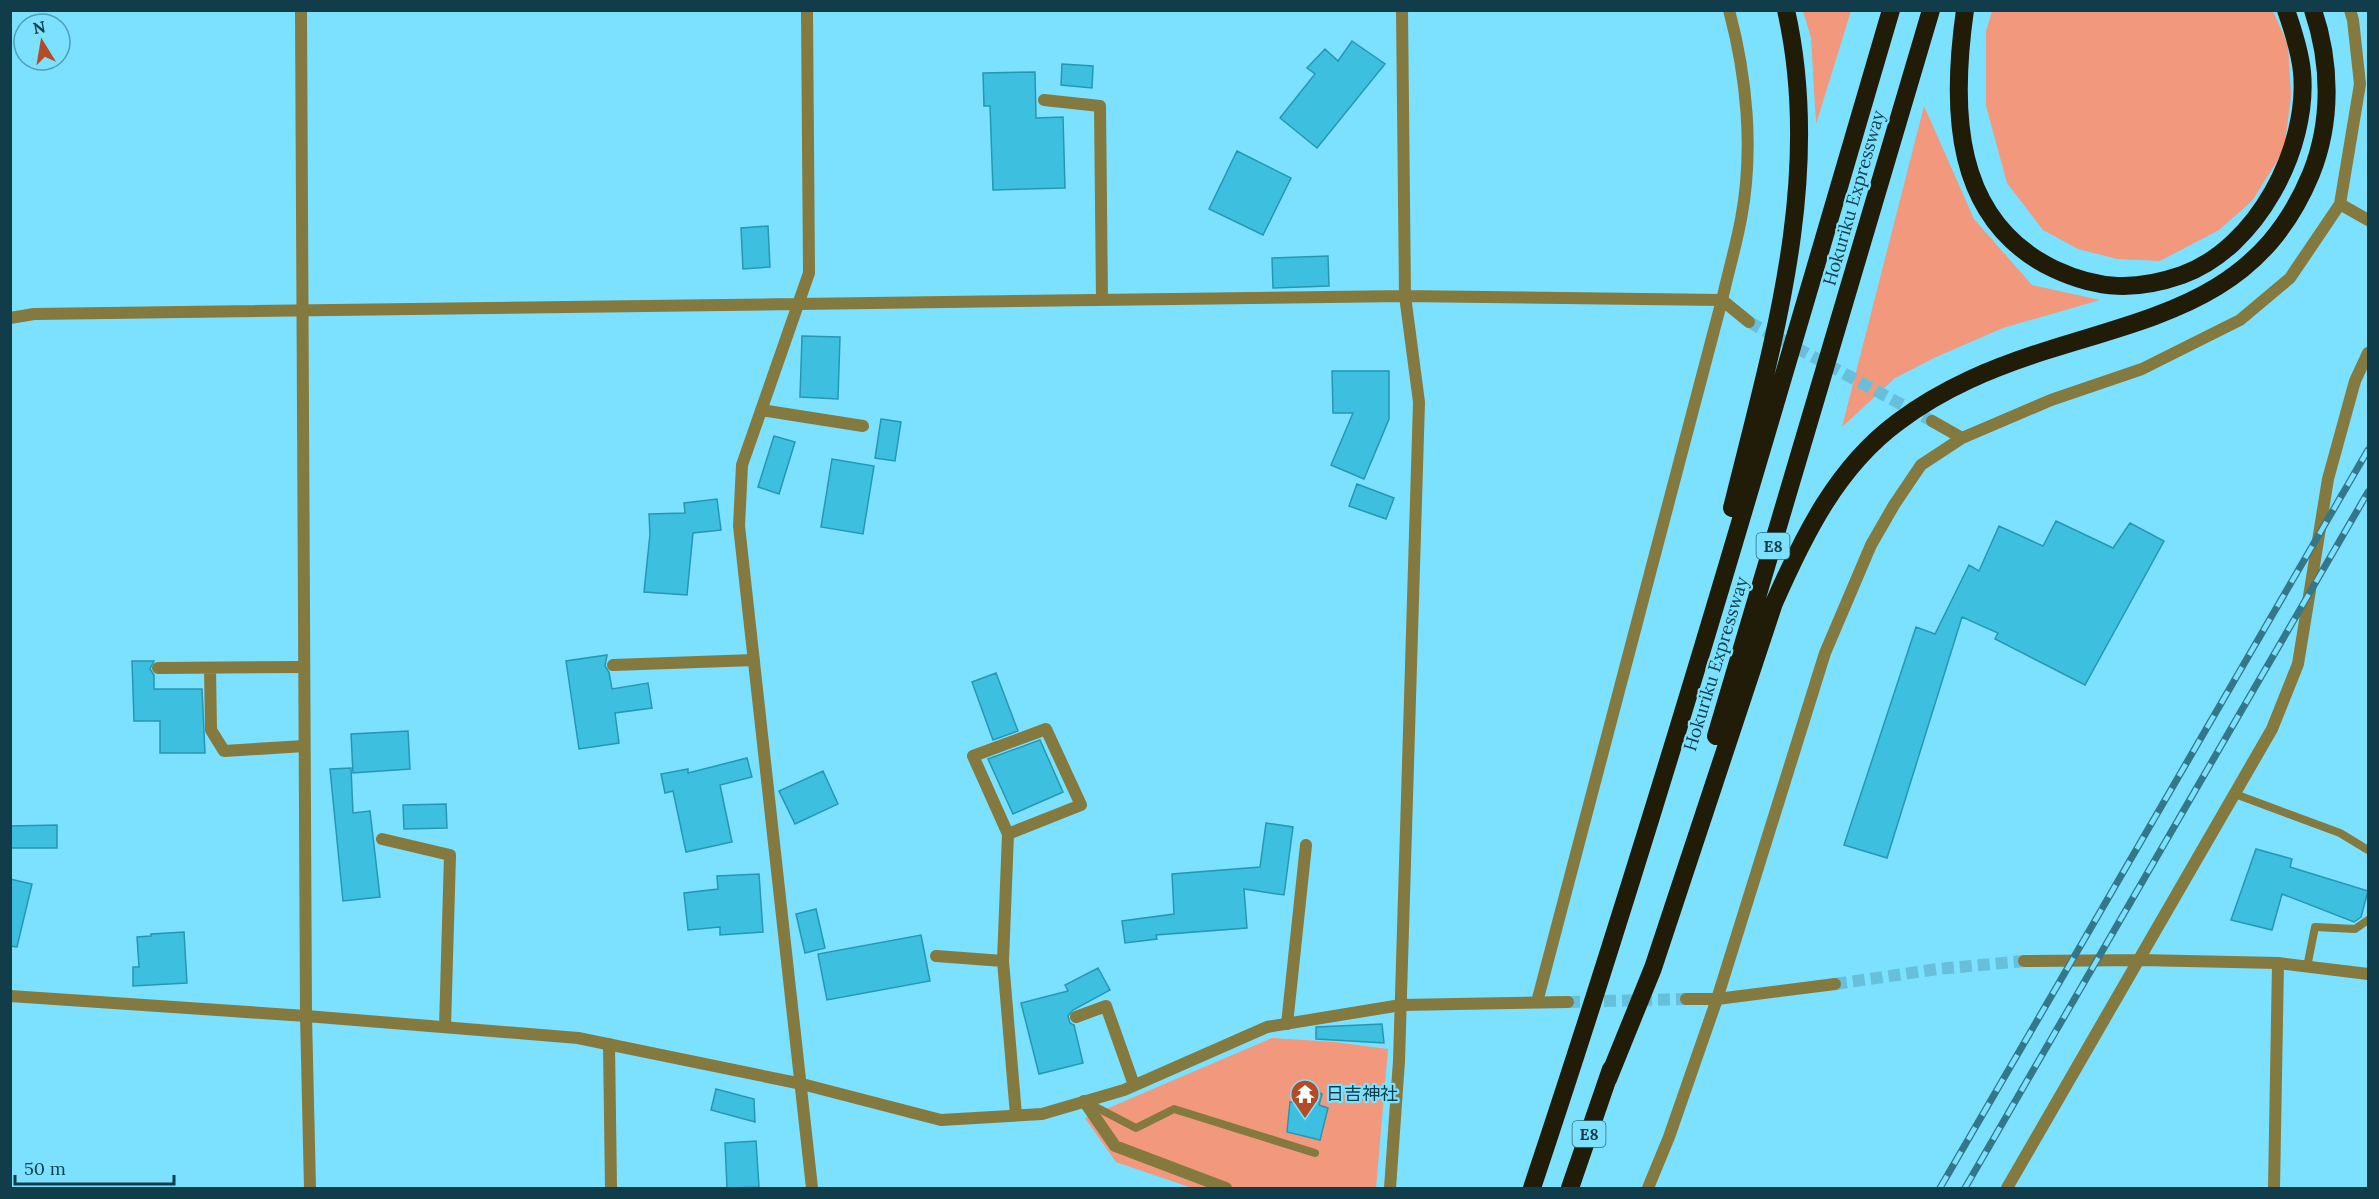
<svg xmlns="http://www.w3.org/2000/svg" width="2379" height="1199" viewBox="0 0 2379 1199" font-family="Lora,'Noto Sans JP',serif">
  <style>
    .green { fill: #f2987c }
    .building { fill: #3dbfe0; stroke: #2697b2; stroke-width: 1.5 }
    .lines { fill: none; stroke-linecap: round; stroke-linejoin: round }
    .minor-tunnel { stroke: #66c0db; stroke-width: 12; stroke-dasharray: 12 6; stroke-linecap: butt }
    .tertiary-tunnel { stroke: #66c0db; stroke-width: 12; stroke-dasharray: 12 6; stroke-linecap: butt }
    .service { stroke: #84793e; stroke-width: 8 }
    .minor { stroke: #84793e; stroke-width: 12 }
    .tertiary { stroke: #84793e; stroke-width: 12 }
    .motorway { stroke: #201c07; stroke-width: 18 }
    .rail-casing { stroke: #357688; stroke-width: 7 }
    .rail { stroke: #7be1ff; stroke-width: 4.5; stroke-dasharray: 14; stroke-linecap: butt }
    .labels { text-anchor: middle; stroke-width: 4.5; stroke-linejoin: round; paint-order: stroke }
    .shield { fill: #7be1ff; stroke: #306e80; stroke-width: 1.5 }
    .shield-label { font-size: 16px; font-weight: bold; fill: #103d49 }
    .street-label { font-size: 18px; fill: #103d49; stroke: #7be1ff }
    .poi-label { font-size: 18px; fill: #103d49; stroke: #7be1ff; text-anchor: start }
  </style>
  <rect width="100%" height="100%" fill="#7be1ff"/>
  <path class="green" d="M1803,11H1851L1816,124L1811,38Z
    M1992,11H2273L2288,45L2291,96L2284,150L2252,201L2219,230L2160,261L2117,259L2078,249L2043,230L2007,183L1986,106V31Z
    M1924,106L1974,219L2032,285L2100,300L2003,328L1936,357L1895,378L1842,427Z
    M1272,1038L1335,1042L1388,1049L1376,1188H1192L1116,1162L1085,1118Z"/>
  <path class="building" d="M1352,41L1385,64L1317,148L1280,118L1315,74L1307,68L1325,49L1338,61Z
    M1062,64L1093,66L1092,88L1061,85Z
    M1035,72L1036,118L1063,117L1065,188L993,190L990,106H984L983,73Z
    M1237,151L1291,178L1263,235L1209,209Z
    M768,226L770,267L743,269L741,228Z
    M1328,256L1329,286L1273,288L1272,258Z
    M802,336L840,337L838,399L800,397Z
    M1332,371H1389V419L1364,479L1331,465L1353,413H1333Z
    M881,419L901,422L895,461L875,458Z
    M774,436L795,442L779,494L758,487Z
    M832,459L874,466L863,534L821,527Z
    M1357,484L1394,498L1386,519L1349,506Z
    M717,499L721,530L693,533L687,595L644,592L650,534L649,514L685,513L684,503Z
    M2056,521L2113,548L2130,523L2164,541L2085,685L1995,639L1998,633L1962,617L1887,858L1844,845L1916,627L1935,634L1969,565L1979,571L1999,526L2043,546Z
    M607,655L605,666L609,672L612,689L648,683L652,708L615,713L619,743L579,749L566,661Z
    M132,661H154L150,669L154,675V689H202L205,753H160V721H134Z
    M996,673L1018,731L993,740L972,682Z
    M408,731L410,769L353,773L351,734Z
    M1040,740L1063,792L1013,814L988,759Z
    M747,758L752,777L720,785L732,842L686,852L673,791L665,793L661,774L688,769V773Z
    M351,768L353,813L370,811L380,897L343,901L330,769Z
    M823,771L838,804L795,824L779,791Z
    M446,804L447,828L404,829L403,805Z
    M1266,823L1293,827L1284,895L1244,889L1247,928L1156,935L1157,939L1125,943L1122,921L1174,914L1172,874L1260,867Z
    M57,825V848H10V826Z
    M2256,849L2292,859L2290,867L2368,891L2361,917L2354,922L2282,894L2272,930L2231,920Z
    M759,874L763,932L720,935V927L688,930L684,893L718,889L717,876Z
    M10,879L32,884L17,947L10,946Z
    M816,909L825,948L805,953L796,914Z
    M184,932L187,983L133,986V967H139L137,937L151,936V934Z
    M921,935L930,981L827,1000L818,954Z
    M1098,968L1110,990L1073,1010L1068,1016L1070,1023L1074,1025L1083,1063L1039,1074L1021,1003L1068,991L1065,985Z
    M1382,1024L1384,1043L1316,1039V1027Z
    M1305,1087L1322,1094L1319,1105L1328,1108L1320,1140L1287,1132L1290,1102L1301,1104Z
    M716,1089L754,1099L755,1122L711,1110Z
    M756,1141L759,1187L727,1188L725,1143Z"/>
  <g class="lines">
    <path class="minor-tunnel" d="M1749,322L1932,421"/>
    <path class="tertiary-tunnel" d="M1835,984L1938,969L2024,961
      M1568,1002L1686,999"/>
    <path class="service" d="M2235,794L2340,833L2368,850
      M2307,967L2315,927L2355,929L2368,920
      M1088,1103L1136,1128L1174,1109L1315,1153"/>
    <path class="minor" d="M807,10L809,273L742,465L739,526L812,1188
      M1044,100L1100,106L1102,300
      M2340,204L2368,220
      M10,318L34,314L1405,296L1722,300L1749,322
      M761,410L863,426
      M1932,421L1962,438
      M613,665L754,660
      M158,668L304,667
      M210,668L211,730L224,751L304,746
      M382,839L450,855L445,1027
      M936,956L1003,961L1016,1115
      M1003,961L1008,834L973,756L1046,729L1081,805L1008,834
      M10,996L306,1016
      M1537,1002L1722,300C1728,273 1736,246 1741,219C1754,151 1747,77 1729,10
      M1076,1017L1106,1006L1134,1085
      M1287,1024L1306,845
      M609,1044L611,1188
      M1084,1101L1115,1146L1226,1188
      M1390,1188L1399,1061L1419,402L1405,296L1402,10
      M1648,1188L1669,1137L1717,999L1825,653L1871,545L1894,505L1921,465L1962,438L2051,400L2142,369L2240,320L2290,278L2340,204L2360,84L2353,20L2350,10
      M2274,1188L2278,963"/>
    <path class="tertiary" d="M301,10L306,1016L310,1188
      M2024,961L2141,960L2278,963L2368,974
      M1686,999H1717L1835,984
      M306,1016L578,1038L802,1084L941,1120L1042,1114L1124,1090L1267,1027L1401,1005L1568,1002
      M2007,1188L2272,729L2298,664L2328,479L2355,381L2368,353"/>
    <path class="motorway" d="M1965,10C1951,108 1952,220 2054,269C2099,290 2136,291 2182,275C2257,248 2309,148 2302,72C2300,51 2293,30 2286,10
      M1732,508C1772,346 1824,178 1786,10
      M1716,736L1931,10
      M1608,1079L1653,968L1774,603C1804,535 1837,467 1898,422C1943,388 1994,367 2048,350C2162,314 2260,297 2311,174C2332,122 2331,63 2313,10
      M1532,1188C1662,799 1775,404 1891,10
      M1570,1188L1611,1069"/>
    <g class="rail-casing">
      <path id="rail" d="M1940,1188L2368,450
        M1965,1188L2368,492"/>
    </g>
    <use href="#rail" class="rail"/>
  </g>
  <defs>
    <g id="temple-pin" transform="scale(1.5)"><path d="M0 17L-7.5 6A9.5 9.5 0 1 1 7.5 6Z" fill="#b34b27" stroke="#7be1ff"/><path d="M0-6L5-2H3V0L6.5 2.5H4V6H1.5V3h-3V6H-4V2.5H-6.5L-3 0V-2H-5Z" fill="#fff"/></g>
  </defs>
  <g fill-rule="evenodd">
    <use href="#temple-pin" x="1305" y="1094"/>
  </g>
  <g class="labels">
    <g class="shield">
      <rect x="1756.5" y="533" width="33" height="26" rx="4.5"/>
      <rect x="1572.5" y="1121" width="33" height="26" rx="4.5"/>
    </g>
    <g class="shield-label">
      <text x="1773" y="552">E8</text>
      <text x="1589" y="1140">E8</text>
    </g>
    <g class="street-label">
      <text transform="translate(1854 198) rotate(-74)" y="6">Hokuriku Expressway</text>
      <text transform="translate(1716 664) rotate(-73)" y="6">Hokuriku Expressway</text>
    </g>
    <g class="poi-label">
      <text x="1326" y="1100">日吉神社</text>
    </g>
  </g>
  <rect width="2379" height="1199" fill="none" stroke="#103d49" stroke-width="24"/>
  <g transform="translate(42 42) rotate(349)"><circle r="28" fill="#7be1ff" stroke="#509fb6" stroke-width="1.5"/>
  <path d="M0-4.5L10 22L0 15L-10 22Z" fill="#b34b27"/>
  <text y="-9" font-size="16" font-weight="bold" text-anchor="middle" fill="#103d49">N</text>
  </g>
  <path d="M15 1175v9h159v-9" fill="none" stroke="#103d49" stroke-width="3"/>
  <text x="24" y="1175" font-size="18" fill="#103d49" stroke="#7be1ff" stroke-width="4.5" paint-order="stroke">50 m</text>
</svg>
